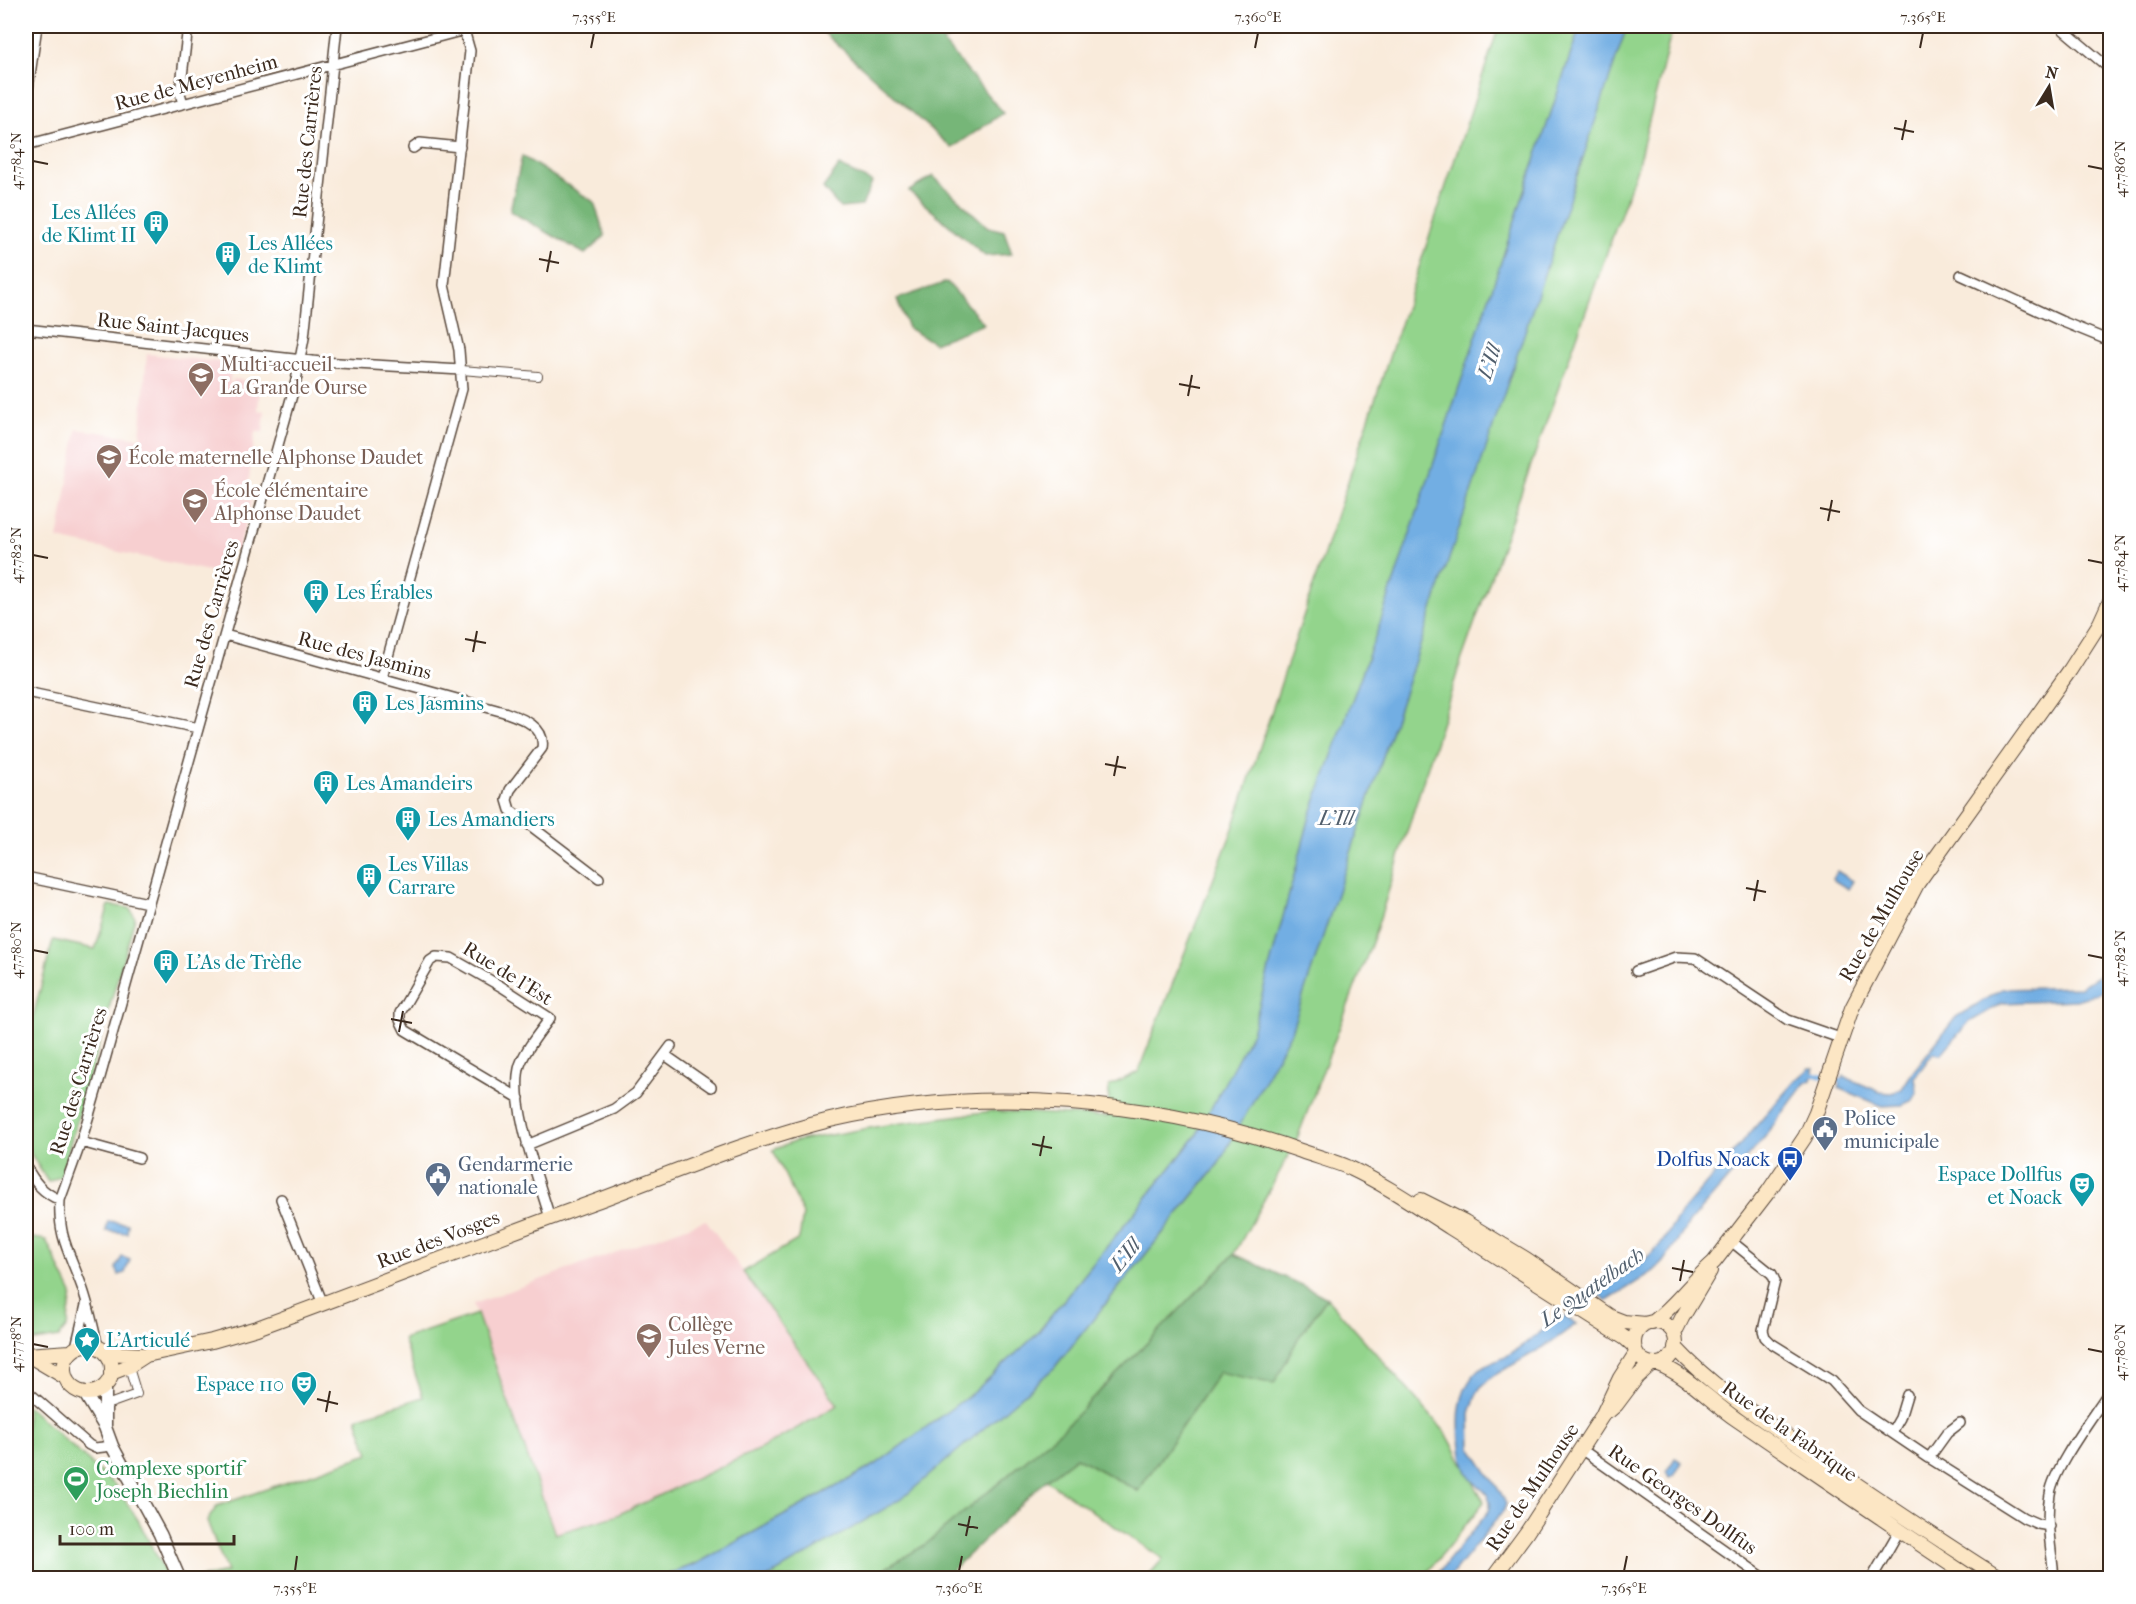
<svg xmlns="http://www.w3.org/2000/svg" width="2136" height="1604" viewBox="0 0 2136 1604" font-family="'IM FELL French Canon',serif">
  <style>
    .built { fill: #f7cfd0 }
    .green { fill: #93d48c; stroke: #677f55; stroke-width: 1.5 }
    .forest { fill: #76b678; stroke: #58704b; stroke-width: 1.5 }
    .water { fill: #72aee3; stroke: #566c80; stroke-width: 1.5 }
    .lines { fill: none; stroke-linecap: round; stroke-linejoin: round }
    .stream { stroke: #72aee3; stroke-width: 4 }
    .pedestrian-casing { stroke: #58473a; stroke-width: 10 }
    .minor-casing { stroke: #58473a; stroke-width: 12 }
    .tertiary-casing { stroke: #58473a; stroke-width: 15 }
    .secondary-casing { stroke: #58473a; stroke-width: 16 }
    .pedestrian { stroke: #fff; stroke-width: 8 }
    .minor { stroke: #fff; stroke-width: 9 }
    .tertiary { stroke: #fff; stroke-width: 12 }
    .secondary { stroke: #fce6c4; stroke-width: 14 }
    .ticks { fill: none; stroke: #3b2a1e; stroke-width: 2 }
    .labels { text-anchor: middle; stroke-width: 6; stroke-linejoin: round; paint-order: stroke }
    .street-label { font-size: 20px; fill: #3b2a1e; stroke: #fff }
    .culture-label { font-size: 20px; fill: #0d838f; stroke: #fff; text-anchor: start }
    .education-label { font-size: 20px; fill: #785e54; stroke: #fff; text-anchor: start }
    .service-label { font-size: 20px; fill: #4e5e75; stroke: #fff; text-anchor: start }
    .transit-label { font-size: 20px; fill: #164399; stroke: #fff; text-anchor: end }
    .leisure-label { font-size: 20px; fill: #27864d; stroke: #fff; text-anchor: start }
    .water-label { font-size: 21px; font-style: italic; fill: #515f6d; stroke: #fff }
    .neatline { fill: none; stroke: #3b2a1e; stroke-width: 2 }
    .ticks-label { font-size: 15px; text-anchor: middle; fill: #3b2a1e }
  </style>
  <rect width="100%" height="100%" fill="#fff"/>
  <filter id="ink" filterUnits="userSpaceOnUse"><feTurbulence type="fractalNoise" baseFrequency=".0167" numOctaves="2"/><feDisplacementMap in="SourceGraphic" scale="12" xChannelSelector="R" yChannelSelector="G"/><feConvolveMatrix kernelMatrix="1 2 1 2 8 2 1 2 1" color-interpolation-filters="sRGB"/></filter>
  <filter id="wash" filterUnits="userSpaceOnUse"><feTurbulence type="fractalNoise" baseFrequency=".008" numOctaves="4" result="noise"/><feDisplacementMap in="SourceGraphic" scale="24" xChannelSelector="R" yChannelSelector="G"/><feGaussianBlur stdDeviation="1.35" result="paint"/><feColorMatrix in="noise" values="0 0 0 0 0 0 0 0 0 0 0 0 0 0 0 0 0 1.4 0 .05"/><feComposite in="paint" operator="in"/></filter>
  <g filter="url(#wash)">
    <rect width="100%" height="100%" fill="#f9ebdb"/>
    <path class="built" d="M147,354L231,363L230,383H233V379L257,382L260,386L258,410L265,411L263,432H255L252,457L246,499L252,500L238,550L227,549L223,574L58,539L77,429L140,438Z
      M706,1220L839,1405L762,1448L615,1516L554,1534L473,1304Z"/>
    <path class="green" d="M1499,26H1673L1637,168L1460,664L1373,940L1295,1144L1234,1254L1064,1428L925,1545L869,1578H767L1054,1368L1219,1163L1238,1126L1206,1116L1196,1136L1035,1336L975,1391L875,1465L698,1563L659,1578H197L227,1572L207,1521L217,1506L369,1454L357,1418L423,1397L403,1339L477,1314L555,1534L615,1516L762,1448L838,1405L743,1272L799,1239L803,1214L773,1150L796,1141L887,1125L992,1111L1108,1117L1109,1086L1138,1072L1231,834Z
      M109,905L130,908L135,918L61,1176L48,1182L26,1146V1044L53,940L95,949Z
      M26,1237L46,1240L72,1294L67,1327L59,1337L35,1341L26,1340Z
      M1327,1298L1446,1433L1484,1502L1423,1578H1383L1370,1573L1364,1578H1146L1163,1559L1046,1480L1076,1457L1138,1491L1219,1372L1299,1337Z
      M26,1405L115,1485L138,1520L168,1578H26Z"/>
    <path class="forest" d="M792,26H990L942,41L1003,113L952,148L821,30Z
      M522,156L594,202L605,236L585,254L510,211Z
      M839,166L872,182L862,206L840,208L823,188Z
      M933,176L988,227L1004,231L1012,254L985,256L909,191Z
      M947,282L984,324L934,343L908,328L897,299Z
      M1234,1254L1312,1290L1327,1298L1299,1337L1274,1384L1219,1372L1138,1491L1076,1457L1046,1480L944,1578H869L925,1545L1064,1428Z"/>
    <path class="water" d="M1580,26H1627L1291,1032L1219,1163L1054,1368L903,1498L767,1578H659L698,1563L875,1465L975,1391L1035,1336L1196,1136L1252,1032L1310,816L1378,629Z
      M1837,871L1853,881L1848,889L1832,879Z
      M2110,960V985L2099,993L2076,1000L2002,1003L1968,1023L1941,1054L1933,1053L1915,1077L1917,1093L1913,1100L1902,1105L1882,1106L1839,1088L1843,1076L1880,1092L1891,1093L1901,1090L1912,1073L1956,1017L2002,989L2080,987L2104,972Z
      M1810,1068H1815L1811,1080L1805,1083L1764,1138L1690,1222L1663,1262L1654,1271L1607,1301L1597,1292L1638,1266L1662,1243L1680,1214L1794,1082Z
      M108,1221L128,1224L127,1233L106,1231Z
      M122,1257L130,1260L125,1273L119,1275L116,1268Z
      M1562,1315L1576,1324L1547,1345L1493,1376L1480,1388L1475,1398L1470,1413L1471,1448L1501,1493L1506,1504L1504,1510L1449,1578H1434L1489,1511C1495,1493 1476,1487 1468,1474C1462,1464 1461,1449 1460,1438C1457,1412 1461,1384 1482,1367C1489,1362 1500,1361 1507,1356C1527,1343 1544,1330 1562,1315Z
      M1675,1458L1682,1462L1674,1476L1669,1478L1666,1472Z"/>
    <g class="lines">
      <path class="stream" d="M1811,1074L1844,1082"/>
    </g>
  </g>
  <g filter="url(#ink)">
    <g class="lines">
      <g class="pedestrian-casing">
        <path id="pedestrian" d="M461,370L538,376
          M109,1404L137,1394L130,1371"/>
      </g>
      <g class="minor-casing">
        <path id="minor" d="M2059,26L2110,69
          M26,103L37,26
          M183,104L180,93L188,26
          M26,145L480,26
          M413,148L420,143L460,147
          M1961,275L2061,321L2110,341
          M26,329L321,362L461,370
          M225,635L504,712C521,718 546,726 542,748L510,790L507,800L510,810L599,878
          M382,678L462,389L459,350L444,285L470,51L464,30
          M26,692L198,728
          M26,877L148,903
          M1636,971L1676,957L1695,958L1788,1020L1840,1038
          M665,1055L711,1087
          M519,1098L405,1030L400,1020V1013L430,961L436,957L451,958L502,987L550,1018C540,1032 526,1048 520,1065C509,1101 539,1181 550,1218
          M81,1142L139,1158
          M527,1145L614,1109L636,1093L671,1046
          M26,1166C34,1182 43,1193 60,1200C58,1238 70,1253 82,1287C89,1306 93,1327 98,1347
          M281,1199L323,1304
          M60,1200L81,1142L97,1088L296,381L304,338L337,26
          M1731,1241L1772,1274L1775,1281L1763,1330L1765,1337L1771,1343L1832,1381L1858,1410L1929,1458L2024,1518L2038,1524L2050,1526
          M76,1347L86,1305
          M26,1390L89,1445L95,1448L112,1446
          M1892,1432L1900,1418L1907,1395
          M1581,1449L1764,1578
          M1929,1458L1947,1433L1960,1423
          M1872,1578L1899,1531
          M2054,1578C2052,1552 2045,1521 2050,1494C2054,1467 2094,1415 2110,1390"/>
      </g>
      <g class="tertiary-casing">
        <path id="tertiary" d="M105,1386V1427
          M84,1392L105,1427L112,1446L160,1534L179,1578"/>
      </g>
      <g class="secondary-casing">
        <path id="secondary" d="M1421,1200L1465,1222L1526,1259L1611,1317L1624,1322L1646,1324
          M1634 1343a21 21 0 1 1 42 0a21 21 0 1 1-42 0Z
          M1652,1323C1676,1305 1692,1281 1714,1262L1768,1192L1805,1137L1816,1113L1852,1008L1917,884L2070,670L2100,623L2110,601
          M1674,1334L1682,1318L1710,1271
          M64 1369a24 24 0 1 1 48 0a24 24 0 1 1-48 0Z
          M1675,1347C1714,1389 1762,1419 1808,1451C1871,1495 1935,1537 1999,1578
          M106,1353L146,1355L212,1341L257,1328C369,1287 481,1243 594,1202C672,1173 749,1140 830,1120C982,1084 1155,1100 1301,1151C1317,1157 1334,1161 1350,1168C1386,1185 1418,1207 1451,1228C1509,1264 1567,1302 1625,1338L1634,1346
          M26,1355L70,1352
          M28,1355L65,1377
          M1658,1364C1687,1375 1710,1401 1736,1419C1814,1472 1892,1526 1971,1578
          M111,1373L129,1366L146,1355
          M1609,1411L1616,1405L1637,1377L1651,1364
          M1493,1578L1527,1532L1602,1416L1620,1378L1636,1353"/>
      </g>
      <use href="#pedestrian" class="pedestrian"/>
      <use href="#minor" class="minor"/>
      <use href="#tertiary" class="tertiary"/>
      <use href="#secondary" class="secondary"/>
    </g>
  </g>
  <path class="ticks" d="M591,48L594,33M1255,48L1258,33M1920,48L1923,33M1894,128L1914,132M1902,140L1906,120M33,161L48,164M2088,166L2103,169M539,259L559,263M547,272L551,251M1179,384L1200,388M1188,396L1192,375M1820,508L1840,512M1828,521L1832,500M33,555L48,558M2088,560L2103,563M465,639L486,643M473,652L477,631M1105,764L1126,768M1114,776L1118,756M1746,888L1766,892M1754,901L1758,880M33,950L48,953M2088,955L2103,958M391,1019L412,1023M399,1032L403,1011M1032,1144L1052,1148M1040,1156L1044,1136M1672,1268L1693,1272M1680,1281L1684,1260M33,1344L48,1347M2088,1349L2103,1352M317,1399L338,1404M326,1412L330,1391M958,1524L978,1528M966,1536L970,1516M295,1571L297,1556M959,1571L962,1556M1624,1571L1627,1556"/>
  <defs>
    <g id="building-pin" transform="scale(1.35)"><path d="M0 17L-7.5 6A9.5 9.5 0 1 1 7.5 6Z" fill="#0f9aa8" stroke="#fff"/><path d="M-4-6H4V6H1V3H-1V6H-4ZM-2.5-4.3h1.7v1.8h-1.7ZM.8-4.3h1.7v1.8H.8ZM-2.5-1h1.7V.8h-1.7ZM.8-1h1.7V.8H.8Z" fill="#fff"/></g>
    <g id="school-pin" transform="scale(1.35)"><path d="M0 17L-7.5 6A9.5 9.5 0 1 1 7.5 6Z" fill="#8d6e63" stroke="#fff"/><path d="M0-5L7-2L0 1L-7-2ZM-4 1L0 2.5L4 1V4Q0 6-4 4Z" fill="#fff"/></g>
    <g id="civic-pin" transform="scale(1.35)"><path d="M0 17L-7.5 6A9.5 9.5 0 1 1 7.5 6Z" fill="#5c6f8a" stroke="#fff"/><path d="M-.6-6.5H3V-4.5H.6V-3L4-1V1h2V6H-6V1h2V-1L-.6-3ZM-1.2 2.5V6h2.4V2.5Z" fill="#fff"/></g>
    <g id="bus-pin" transform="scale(1.35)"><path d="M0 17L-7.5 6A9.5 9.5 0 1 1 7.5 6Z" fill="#1a4fb4" stroke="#fff"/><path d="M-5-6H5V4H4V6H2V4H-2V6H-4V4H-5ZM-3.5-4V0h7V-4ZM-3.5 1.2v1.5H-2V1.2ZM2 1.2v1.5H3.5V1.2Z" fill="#fff"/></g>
    <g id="theatre-pin" transform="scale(1.35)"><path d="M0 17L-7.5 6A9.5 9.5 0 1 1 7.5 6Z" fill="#0f9aa8" stroke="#fff"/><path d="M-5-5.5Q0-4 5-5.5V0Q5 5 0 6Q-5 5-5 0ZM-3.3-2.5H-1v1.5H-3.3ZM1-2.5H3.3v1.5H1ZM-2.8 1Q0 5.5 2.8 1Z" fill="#fff"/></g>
    <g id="sight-pin" transform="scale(1.35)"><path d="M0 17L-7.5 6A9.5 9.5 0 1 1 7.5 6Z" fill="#0f9aa8" stroke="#fff"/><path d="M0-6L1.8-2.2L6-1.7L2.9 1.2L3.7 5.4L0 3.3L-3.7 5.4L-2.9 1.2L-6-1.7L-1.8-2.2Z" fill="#fff"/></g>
    <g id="stadium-pin" transform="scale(1.35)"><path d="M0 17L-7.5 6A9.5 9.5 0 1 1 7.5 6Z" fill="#2e9e5b" stroke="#fff"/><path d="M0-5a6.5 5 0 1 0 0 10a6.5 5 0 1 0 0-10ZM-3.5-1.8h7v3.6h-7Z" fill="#fff"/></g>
  </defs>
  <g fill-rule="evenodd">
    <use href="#building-pin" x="156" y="223"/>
    <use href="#building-pin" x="228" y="254"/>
    <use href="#school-pin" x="201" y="375"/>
    <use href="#school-pin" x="109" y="457"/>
    <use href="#school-pin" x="195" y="501"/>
    <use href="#building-pin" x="316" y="592"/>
    <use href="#building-pin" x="365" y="703"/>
    <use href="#building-pin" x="326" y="783"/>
    <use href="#building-pin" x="408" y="819"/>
    <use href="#building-pin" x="369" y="876"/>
    <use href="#building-pin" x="166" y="962"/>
    <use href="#civic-pin" x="1825" y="1129"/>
    <use href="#bus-pin" x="1790" y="1159"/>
    <use href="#civic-pin" x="438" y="1175"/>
    <use href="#theatre-pin" x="2082" y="1185"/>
    <use href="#school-pin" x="649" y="1336"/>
    <use href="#sight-pin" x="87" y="1340"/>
    <use href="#theatre-pin" x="304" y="1384"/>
    <use href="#stadium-pin" x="76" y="1479"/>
  </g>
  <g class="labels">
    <g class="street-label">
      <text transform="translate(196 82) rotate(-15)" y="7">Rue de Meyenheim</text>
      <text transform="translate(307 142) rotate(-84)" y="7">Rue des Carrières</text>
      <text transform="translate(173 327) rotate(6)" y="7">Rue Saint-Jacques</text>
      <text transform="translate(211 614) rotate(-74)" y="7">Rue des Carrières</text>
      <text transform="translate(365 655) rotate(15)" y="7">Rue des Jasmins</text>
      <text transform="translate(1881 915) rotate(-60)" y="7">Rue de Mulhouse</text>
      <text transform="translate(508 973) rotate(32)" y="7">Rue de l'Est</text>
      <text transform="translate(78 1081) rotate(-73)" y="7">Rue des Carrières</text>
      <text transform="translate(438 1239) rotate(-21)" y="7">Rue des Vosges</text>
      <text transform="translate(1790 1431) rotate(35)" y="7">Rue de la Fabrique</text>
      <text transform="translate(1532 1487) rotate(-56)" y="7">Rue de Mulhouse</text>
      <text transform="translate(1683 1499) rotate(35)" y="7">Rue Georges Dollfus</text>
    </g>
    <g class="culture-label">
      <text x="136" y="219" text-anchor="end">Les Allées<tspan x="136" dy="23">de Klimt II</tspan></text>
      <text x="248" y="250">Les Allées<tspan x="248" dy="23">de Klimt</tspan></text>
      <text x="336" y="599">Les Érables</text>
      <text x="385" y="710">Les Jasmins</text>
      <text x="346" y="790">Les Amandeirs</text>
      <text x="428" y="826">Les Amandiers</text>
      <text x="388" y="871">Les Villas<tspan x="388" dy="23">Carrare</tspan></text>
      <text x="186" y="969">L'As de Trèfle</text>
      <text x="2062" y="1181" text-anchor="end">Espace Dollfus<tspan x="2062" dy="23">et Noack</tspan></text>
      <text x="106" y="1347">L’Articulé</text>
      <text x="284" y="1391" text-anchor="end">Espace 110</text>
    </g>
    <g class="education-label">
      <text x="220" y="371">Multi-accueil<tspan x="220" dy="23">La Grande Ourse</tspan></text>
      <text x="128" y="464">École maternelle Alphonse Daudet</text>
      <text x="214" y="497">École élémentaire<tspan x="214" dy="23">Alphonse Daudet</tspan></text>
      <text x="668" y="1331">Collège<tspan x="668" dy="23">Jules Verne</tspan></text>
    </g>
    <g class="service-label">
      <text x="1844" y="1125">Police<tspan x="1844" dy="23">municipale</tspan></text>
      <text x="458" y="1171">Gendarmerie<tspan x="458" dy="23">nationale</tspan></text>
    </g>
    <g class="transit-label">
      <text x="1770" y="1166">Dolfus Noack</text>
    </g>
    <g class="leisure-label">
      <text x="96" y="1475">Complexe sportif<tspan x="96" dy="23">Joseph Biechlin</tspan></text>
    </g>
    <g class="water-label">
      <text transform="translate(1489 362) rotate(-72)" y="7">L'Ill</text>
      <text x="1336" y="825">L'Ill</text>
      <text transform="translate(1125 1255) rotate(-51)" y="7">L'Ill</text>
      <text transform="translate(1592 1287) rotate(-35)" y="7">Le Quatelbach</text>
    </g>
  </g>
  <rect width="2136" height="1604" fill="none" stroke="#fff" stroke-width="66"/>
  <g transform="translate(2049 87) rotate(11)" stroke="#ffffff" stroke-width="4.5" paint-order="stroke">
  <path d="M0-4.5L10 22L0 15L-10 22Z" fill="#3b2a1e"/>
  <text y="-9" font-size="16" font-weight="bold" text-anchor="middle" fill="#3b2a1e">N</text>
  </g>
  <path d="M60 1535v9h174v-9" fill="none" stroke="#3b2a1e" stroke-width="3"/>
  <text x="69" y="1535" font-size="18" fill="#3b2a1e" stroke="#ffffff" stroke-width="4.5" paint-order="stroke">100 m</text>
  <rect x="33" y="33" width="2070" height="1538" class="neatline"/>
  <g class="ticks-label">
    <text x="594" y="22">7.355°E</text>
    <text x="1258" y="22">7.360°E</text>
    <text x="1923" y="22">7.365°E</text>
    <text transform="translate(16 161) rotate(-90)" y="5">47.784°N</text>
    <text transform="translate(2120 169) rotate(-90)" y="5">47.786°N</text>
    <text transform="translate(16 555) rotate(-90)" y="5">47.782°N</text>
    <text transform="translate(2120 563) rotate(-90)" y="5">47.784°N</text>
    <text transform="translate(16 950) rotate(-90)" y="5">47.780°N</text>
    <text transform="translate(2120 958) rotate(-90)" y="5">47.782°N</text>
    <text transform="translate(16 1344) rotate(-90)" y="5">47.778°N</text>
    <text transform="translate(2120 1352) rotate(-90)" y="5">47.780°N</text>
    <text x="295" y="1593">7.355°E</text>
    <text x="959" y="1593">7.360°E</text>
    <text x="1624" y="1593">7.365°E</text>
  </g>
</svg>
